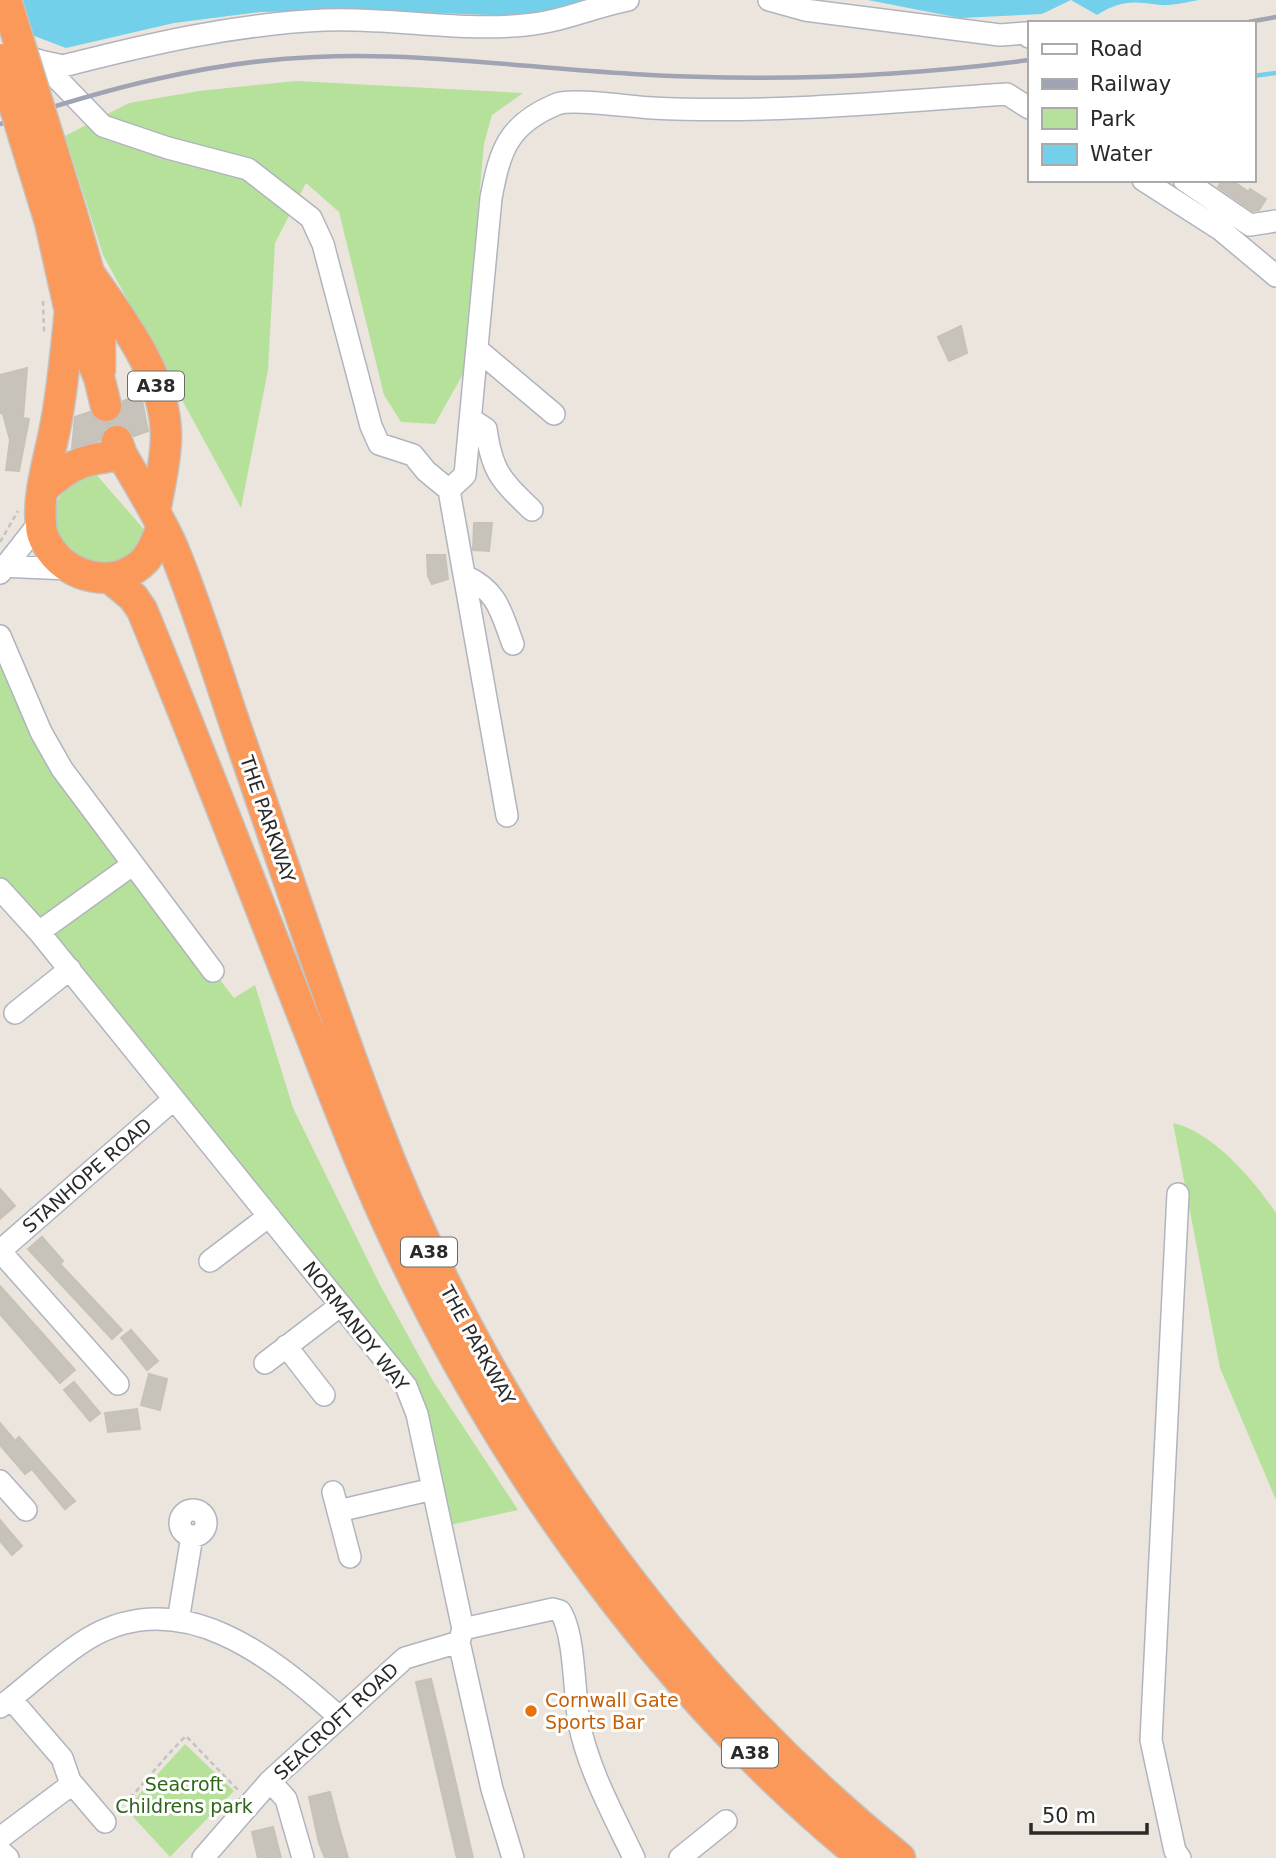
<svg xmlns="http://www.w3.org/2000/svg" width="1276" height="1858" viewBox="0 0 1276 1858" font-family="'DejaVu Sans',sans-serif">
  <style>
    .green { fill: #b6e19b }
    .water { fill: #72d0eb }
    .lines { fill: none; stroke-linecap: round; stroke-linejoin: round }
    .stream { stroke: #72d0eb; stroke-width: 4.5 }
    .building { fill: #c7c3bb; stroke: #c7c1b6; stroke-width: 2 }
    .minor-casing { stroke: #b0b4be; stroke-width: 24 }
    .highway-casing { stroke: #c3c3c3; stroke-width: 33 }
    .path { stroke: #c3c3c3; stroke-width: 2.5; stroke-dasharray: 5 3.5; stroke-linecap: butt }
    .minor { stroke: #fff; stroke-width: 21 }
    .highway { stroke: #fa995a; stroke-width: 30 }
    .rail { stroke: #a0a3b4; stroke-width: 4.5 }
    .highway-bridge-casing { stroke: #c3c3c3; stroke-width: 33; stroke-linecap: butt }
    .highway-bridge { stroke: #fa995a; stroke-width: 30 }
    .food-dot { fill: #e8710a; stroke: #fff; stroke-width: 2.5 }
    .labels { text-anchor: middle; stroke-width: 6; stroke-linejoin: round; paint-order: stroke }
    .shield { fill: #fff; stroke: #6a6a6a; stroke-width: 2 }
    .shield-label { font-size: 18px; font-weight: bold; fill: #2a2a2a }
    .street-label { font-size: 19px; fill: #2a2a2a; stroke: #fff }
    .food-label { font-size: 19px; fill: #c56008; stroke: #fff; text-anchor: start }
    .park-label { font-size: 19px; fill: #2e661c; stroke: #fff }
  </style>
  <rect width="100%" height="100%" fill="#ece5dd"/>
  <path class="green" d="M296,81L523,93L492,115L484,144L463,374L435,424L401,422L384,395L339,212L306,183L275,243L268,370L241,508L103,255L65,136L129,103L199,91Z
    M94,472L148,534C143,541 136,555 128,560C86,588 30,528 66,488C72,481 85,477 94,472Z
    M0,632L41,732L132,865L234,998L255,985L293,1108L379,1283L433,1381L518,1510L441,1527L417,1414L0,894Z
    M1173,1123C1213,1132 1254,1180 1276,1213V1500L1220,1368Z
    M185,1744L234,1791L170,1857L126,1809Z"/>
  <path class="water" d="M0,0H597L563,10L518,16L356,10L260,12L174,23L66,48L0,23Z
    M868,0H1199C1187,2 1172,6 1160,5C1133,1 1121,0 1097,15L1071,0L1042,14L960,18Z"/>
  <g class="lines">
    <path class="stream" d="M1253,76L1276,73"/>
  </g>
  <path class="building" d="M1223,180H1231L1249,192L1250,189L1266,199L1259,210L1253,211L1218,187Z
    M961,326L967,353L949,361L938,337Z
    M27,368L23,418L29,419L19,471L6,470L10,440L3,414L0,413V375Z
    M141,395L148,431L134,436L128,427L112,424L103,430L100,440L72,448L75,417L90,412L100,423H111L122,412L123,401Z
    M474,523H492L489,551L473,550Z
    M427,555H445L448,579L432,584L428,576Z
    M0,1189L15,1206L0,1219Z
    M42,1237L63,1261L60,1264L122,1330L112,1339L28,1249Z
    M0,1286L75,1370L60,1383L0,1314Z
    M131,1330L158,1361L147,1370L121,1338Z
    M149,1374L167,1379L160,1410L141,1405Z
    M74,1382L100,1413L90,1421L64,1390Z
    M137,1409L140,1429L108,1432L105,1413Z
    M0,1423L15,1441L19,1437L75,1501L65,1509L32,1469L25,1474L0,1445Z
    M0,1520L22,1546L12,1555L0,1541Z
    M431,1679L445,1736L473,1858H457L416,1682Z
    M330,1792L338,1823L348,1858H325L319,1843L309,1797Z
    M273,1827L281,1858H258L252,1832Z"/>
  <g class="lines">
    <g class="minor-casing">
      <path id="minor" d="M769,0L805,10L1000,35L1026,33L1029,37
        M16,53L40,61L103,126L168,148L248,169L311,218L323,244L371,426L379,444L413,455L426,471L449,490
        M40,61L63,66C149,44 235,24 324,20C391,17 458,32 525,25C561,22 593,7 628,0
        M1143,180L1221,230L1276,276
        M1184,180L1250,225L1276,221
        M478,350L554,414
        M471,419L486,429C492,472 501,480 532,510
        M0,566L69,569
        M0,573L40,522
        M465,576C498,591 501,612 513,644
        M0,636L41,732L62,769L213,971
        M507,816L449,490L465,475L491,198C500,150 508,124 557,104C571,98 632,107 652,108C770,114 889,102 1007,94L1029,108
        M0,889L39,932L406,1386L417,1414L463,1629L459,1642L492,1789L513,1858
        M39,932L132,865
        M15,1013L70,969
        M1178,1194L1151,1740L1175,1851L1180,1858
        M0,1251L174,1099
        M0,1251L118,1384
        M210,1261L269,1216
        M286,1346L324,1395
        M265,1363L341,1305
        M0,1481L26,1510
        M333,1492L350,1557
        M180 1523a13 13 0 1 1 26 0a13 13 0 1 1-26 0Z
        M338,1511L433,1489
        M178,1621L192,1536
        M463,1629L553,1609L560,1611C575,1633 574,1694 579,1723C589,1771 613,1814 634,1858
        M11,1699L62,1758L70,1781L105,1822
        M0,1707C30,1685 57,1657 89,1638C181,1584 271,1656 338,1716
        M270,1781L286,1799L303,1858
        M0,1838L72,1784
        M0,1851L8,1858
        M203,1858L270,1781L405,1658L459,1642
        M680,1858L726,1821"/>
    </g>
    <g class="highway-casing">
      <path id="highway" d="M72,214L100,311V370
        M50,222L70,311L99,377L106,406
        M91,276C123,322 166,377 166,436C166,462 159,487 155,512
        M70,311C66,348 63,386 56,423C51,452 37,495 41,524C41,530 43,538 47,544C66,579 117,591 146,559C154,549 158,537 162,526
        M117,441L122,455C139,485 159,516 173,548C198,608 217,672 238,733C283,862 325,992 374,1120C481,1403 663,1667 900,1858
        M45,487C72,462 87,459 122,455
        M110,578L133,597L142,610C199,748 252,887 307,1026C336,1099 363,1172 397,1243C504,1472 666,1698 863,1858"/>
    </g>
    <path class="path" d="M43,301L44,332
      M0,542L18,511
      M118,1810C143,1786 161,1760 186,1736L239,1791"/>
    <use href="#minor" class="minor"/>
    <use href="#highway" class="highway"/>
    <path class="rail" d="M1243,23L1276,17
      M0,124C101,90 208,61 315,57C421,52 527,68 633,74C764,82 899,77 1029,60"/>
    <g class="highway-bridge-casing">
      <path id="highway-bridge" d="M6,0L72,214
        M0,59L50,222"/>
    </g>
    <use href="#highway-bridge" class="highway-bridge"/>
  </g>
  <circle class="food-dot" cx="531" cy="1711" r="7"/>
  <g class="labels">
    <g class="shield">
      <rect x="128" y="371.5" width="56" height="29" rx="5"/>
      <rect x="401" y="1237.5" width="56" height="29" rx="5"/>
      <rect x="722" y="1738.5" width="56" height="29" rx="5"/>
    </g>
    <g class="shield-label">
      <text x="156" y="392">A38</text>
      <text x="429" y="1258">A38</text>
      <text x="750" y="1759">A38</text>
    </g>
    <g class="street-label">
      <text transform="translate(268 819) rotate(71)" y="7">THE PARKWAY</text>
      <text transform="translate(87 1175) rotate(-41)" y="7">STANHOPE ROAD</text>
      <text transform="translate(356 1326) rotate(52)" y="7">NORMANDY WAY</text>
      <text transform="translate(478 1345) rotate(61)" y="7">THE PARKWAY</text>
      <text transform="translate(336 1721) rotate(-43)" y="7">SEACROFT ROAD</text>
    </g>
    <g class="food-label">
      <text x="545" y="1707">Cornwall Gate<tspan x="545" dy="22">Sports Bar</tspan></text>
    </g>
    <g class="park-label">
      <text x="184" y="1791">Seacroft<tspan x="184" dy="22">Childrens park</tspan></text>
    </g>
  </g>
  <rect x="1028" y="21" width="228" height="161" fill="#ffffff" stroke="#aaaaaa" stroke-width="2"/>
  <rect x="1042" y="44" width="35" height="10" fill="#ffffff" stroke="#aaaaaa" stroke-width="2"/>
  <text x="1090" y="56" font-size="21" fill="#2a2a2a">Road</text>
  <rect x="1042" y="79" width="35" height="10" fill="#a0a3b4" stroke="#aaaaaa" stroke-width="2"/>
  <text x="1090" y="91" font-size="21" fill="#2a2a2a">Railway</text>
  <rect x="1042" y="108" width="35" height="21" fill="#b6e19b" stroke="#aaaaaa" stroke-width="2"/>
  <text x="1090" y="126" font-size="21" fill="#2a2a2a">Park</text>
  <rect x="1042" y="144" width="35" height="21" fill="#72d0eb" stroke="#aaaaaa" stroke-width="2"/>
  <text x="1090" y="161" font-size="21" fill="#2a2a2a">Water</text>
  <path d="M1031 1823v10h116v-10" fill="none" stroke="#2a2a2a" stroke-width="3.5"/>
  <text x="1042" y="1823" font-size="21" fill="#2a2a2a" stroke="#ffffff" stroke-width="5" paint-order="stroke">50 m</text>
</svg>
